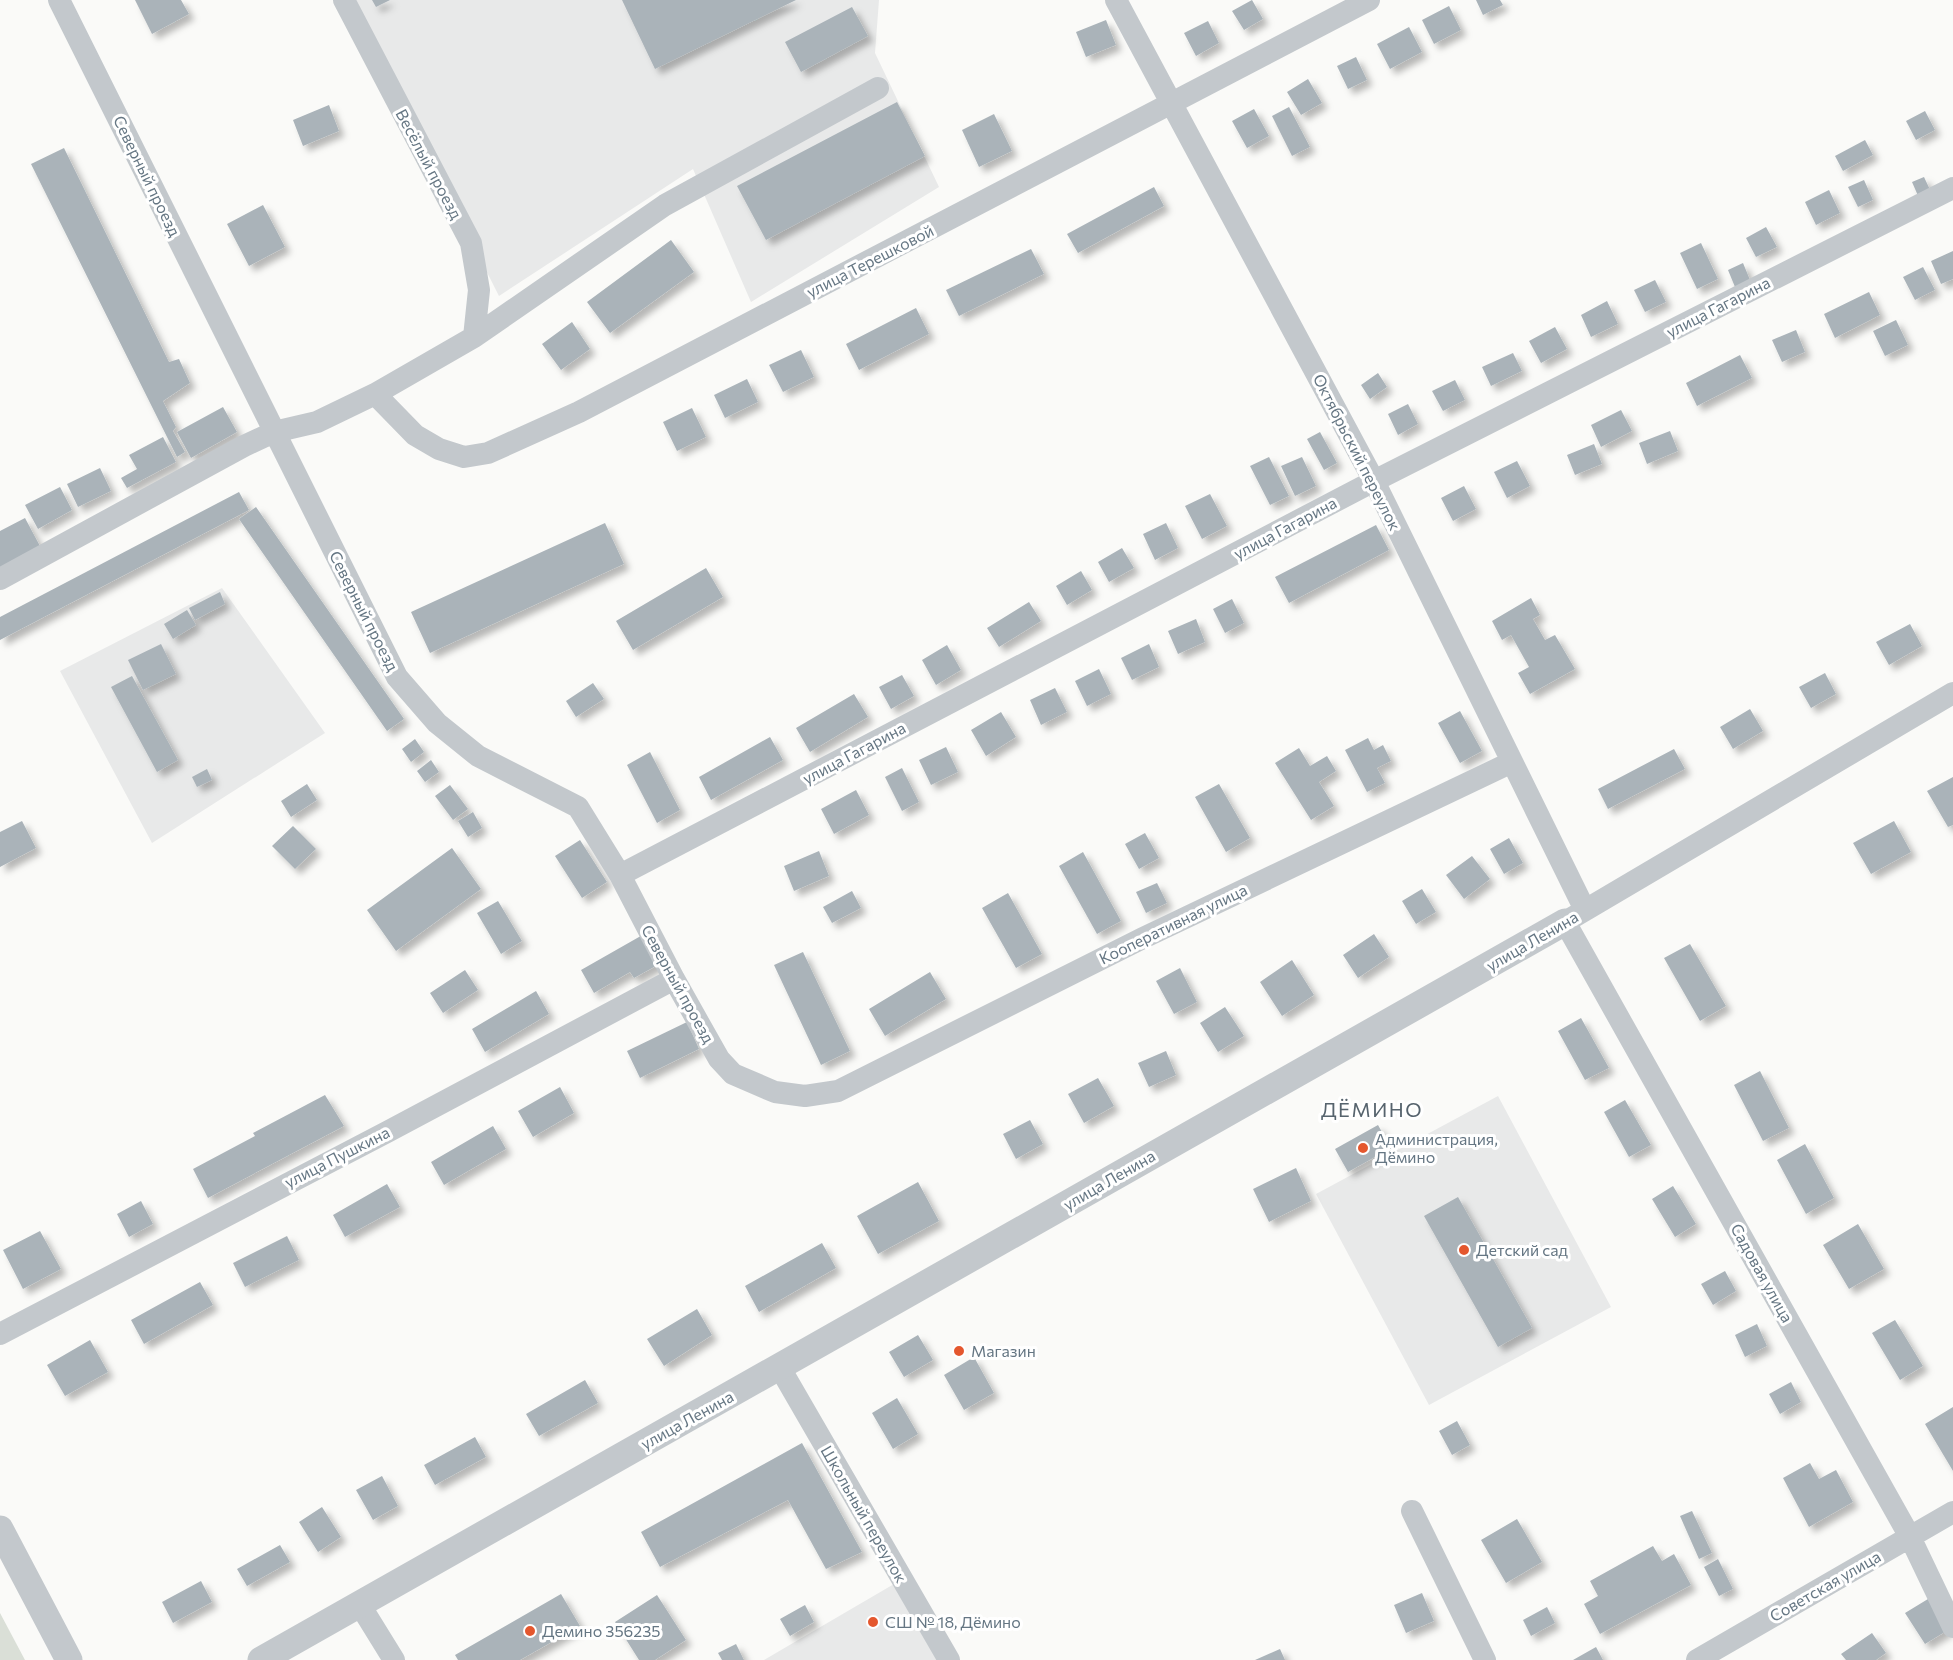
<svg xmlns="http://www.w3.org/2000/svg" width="1953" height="1660" viewBox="0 0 1953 1660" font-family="Commissioner,sans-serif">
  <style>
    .built { fill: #e8e9e9 }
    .green { fill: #dadfd7 }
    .building { fill: #aab3b9; filter: url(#shadow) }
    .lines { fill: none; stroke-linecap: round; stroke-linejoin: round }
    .minor { stroke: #c3c8cc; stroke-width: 22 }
    .tertiary { stroke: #c3c8cc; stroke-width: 27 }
    .poi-dot { fill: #e4572e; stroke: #fff; stroke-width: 2 }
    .labels { text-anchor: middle; stroke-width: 6; stroke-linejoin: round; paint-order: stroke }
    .street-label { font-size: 16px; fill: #657683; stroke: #fff }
    .poi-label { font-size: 16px; fill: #657683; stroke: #fff; text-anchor: start }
    .quarter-label { font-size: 20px; letter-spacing: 1.5px; fill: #57646e; stroke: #fff }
  </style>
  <defs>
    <filter id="shadow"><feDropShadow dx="5.5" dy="5.5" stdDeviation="3" flood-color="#0004"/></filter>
  </defs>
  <rect width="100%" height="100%" fill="#fafaf8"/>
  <path class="built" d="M349,0H879L875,53L939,187L751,302L693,169L499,296Z
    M222,588L325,733L152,843L60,671Z
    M1498,1096L1611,1307L1429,1405L1316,1194Z
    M894,1584L938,1660H764Z"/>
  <path class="green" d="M0,1613L25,1660H0Z"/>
  <path class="building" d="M135,0H181L189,14L152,34Z
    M372,0H390L376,7Z
    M622,0H796L655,69Z
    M1252,0L1263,19L1244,30L1232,11Z
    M1476,0H1500L1503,5L1483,15Z
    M1449,6L1461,30L1434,44L1422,20Z
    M852,7L868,36L801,72L785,42Z
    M1106,20L1116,45L1086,57L1076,32Z
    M1208,21L1219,43L1196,56L1184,33Z
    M1409,27L1422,52L1390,69L1377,44Z
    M1356,57L1367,80L1348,89L1337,66Z
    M1308,79L1322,103L1301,115L1287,92Z
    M897,102L925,156L766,240L737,186Z
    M329,105L339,131L303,146L293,120Z
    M1289,107L1310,147L1292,156L1272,116Z
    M1254,109L1269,136L1247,148L1232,121Z
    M1925,111L1935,130L1916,140L1906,121Z
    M994,114L1012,151L979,167L962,130Z
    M1865,140L1873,155L1843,171L1835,156Z
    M64,148L169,362L179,359L190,383L163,401L176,427L173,431L185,452L177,457L31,164Z
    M1924,177L1931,192L1919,198L1912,182Z
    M1864,180L1873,200L1858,207L1848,187Z
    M1154,187L1164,206L1078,253L1067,234Z
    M1829,190L1840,213L1816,225L1805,202Z
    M263,205L285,247L249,266L227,224Z
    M1766,227L1777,247L1756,257L1746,238Z
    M671,240L694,272L610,333L587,302Z
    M1701,243L1718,279L1697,289L1680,253Z
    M1031,249L1044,274L959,316L946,290Z
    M1953,251V279L1941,284L1931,261Z
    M1743,263L1750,280L1735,287L1728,270Z
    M1923,267L1935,290L1915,300L1903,277Z
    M1655,280L1666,302L1645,312L1634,290Z
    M1869,292L1880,315L1835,338L1824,314Z
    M1607,301L1618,324L1591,337L1581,315Z
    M916,308L929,334L859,370L846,344Z
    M1896,320L1908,345L1885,356L1873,331Z
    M572,322L590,349L561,370L542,344Z
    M1555,327L1567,349L1541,363L1529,341Z
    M1796,330L1805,352L1782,362L1772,340Z
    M801,350L814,377L783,392L769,365Z
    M1513,353L1522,371L1491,386L1482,367Z
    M1740,355L1752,378L1697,406L1686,383Z
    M1378,373L1387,387L1370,399L1361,385Z
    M747,379L758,402L725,418L714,395Z
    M1455,380L1465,400L1443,411L1432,391Z
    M1408,404L1418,424L1398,435L1388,414Z
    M223,407L237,432L191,458L177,432Z
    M692,408L706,437L677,451L663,422Z
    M1621,410L1632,431L1601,447L1591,425Z
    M1670,431L1678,451L1647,464L1639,443Z
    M1320,432L1337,463L1324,470L1307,439Z
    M163,437L176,462L127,488L121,478L137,469L129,455Z
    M1594,444L1602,464L1575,475L1567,455Z
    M1269,457L1289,496L1270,505L1250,466Z
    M1302,457L1316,486L1295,496L1281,466Z
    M1517,461L1530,486L1507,498L1494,472Z
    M100,468L111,491L78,507L67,484Z
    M1464,486L1476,509L1453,521L1441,498Z
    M60,487L72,510L38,529L25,505Z
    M239,492L249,510L0,640V617Z
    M1210,494L1227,526L1202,539L1185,506Z
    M256,507L404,719L387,731L239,519Z
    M25,518L41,548L0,569V531Z
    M605,523L624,564L430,653L411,612Z
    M1166,523L1178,548L1155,560L1143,534Z
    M1376,525L1389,550L1289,603L1275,577Z
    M1122,548L1134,568L1109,582L1098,562Z
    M706,568L723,597L633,650L616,621Z
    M1081,571L1092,590L1067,605L1056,586Z
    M220,592L225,604L195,620L189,608Z
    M1531,598L1540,615L1533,619L1545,640L1555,635L1575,669L1530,694L1518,673L1529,667L1511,635L1502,640L1492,621Z
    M1232,599L1244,623L1225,633L1213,609Z
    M1029,602L1041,621L999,647L987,628Z
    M187,610L196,625L173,639L164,624Z
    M1196,619L1205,642L1178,654L1168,631Z
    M1910,624L1922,646L1889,665L1876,642Z
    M161,644L176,674L143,690L128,660Z
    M1149,644L1159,667L1132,680L1121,658Z
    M947,645L961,670L936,685L922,660Z
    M1099,669L1111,694L1087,706L1075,681Z
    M1825,673L1836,694L1811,708L1799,687Z
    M902,675L914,696L891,709L879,687Z
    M132,676L178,760L157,772L111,687Z
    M593,683L604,699L576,717L566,701Z
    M1055,688L1067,712L1041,725L1030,700Z
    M854,694L868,717L810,752L796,728Z
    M1750,709L1763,731L1733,749L1720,727Z
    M1460,711L1482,751L1460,763L1438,723Z
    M1001,712L1016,737L986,756L971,730Z
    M770,737L783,760L711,800L699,777Z
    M1368,738L1374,750L1383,745L1391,761L1377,768L1385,783L1367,792L1345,750Z
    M415,739L424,752L411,762L402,749Z
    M946,747L958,772L931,785L919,760Z
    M1299,748L1310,766L1327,756L1336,771L1319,782L1334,806L1311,820L1275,763Z
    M1674,749L1685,769L1608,809L1598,789Z
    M650,752L680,810L657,823L627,765Z
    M431,760L439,772L425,782L417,771Z
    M902,768L919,802L902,811L885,777Z
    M207,769L212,780L197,787L192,777Z
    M1953,777V825L1948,827L1927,791Z
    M307,784L317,800L291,817L281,801Z
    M1219,784L1250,838L1226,852L1195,797Z
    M450,785L468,809L453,820L435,796Z
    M856,790L869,815L834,834L821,809Z
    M473,812L482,828L468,837L458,821Z
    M22,821L36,848L0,867V832Z
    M1894,821L1911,852L1871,874L1853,843Z
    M293,826L316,849L295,869L272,846Z
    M1145,833L1159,858L1139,869L1125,844Z
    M1509,838L1523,863L1504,874L1490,849Z
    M580,840L607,882L582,898L555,856Z
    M452,848L481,889L396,951L367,910Z
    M819,851L829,876L794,891L784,866Z
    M1083,852L1121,921L1097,934L1059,866Z
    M1472,856L1490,879L1464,899L1446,875Z
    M1157,883L1167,903L1146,913L1136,892Z
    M1422,889L1436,912L1416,924L1402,901Z
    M852,891L861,908L832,923L823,907Z
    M1008,893L1042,954L1016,968L982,908Z
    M498,901L522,941L501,954L477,913Z
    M646,933L663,962L634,978L630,972L594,993L581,970Z
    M1374,934L1389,957L1358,978L1343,955Z
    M1690,944L1726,1006L1700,1021L1664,958Z
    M803,952L850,1051L821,1065L774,965Z
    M1292,960L1314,995L1282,1016L1260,982Z
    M1180,968L1197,1002L1174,1014L1156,981Z
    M465,970L478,990L443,1013L430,993Z
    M930,972L946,999L885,1036L869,1009Z
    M536,991L549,1014L485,1052L472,1029Z
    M1225,1007L1244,1036L1218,1052L1200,1023Z
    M1581,1018L1609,1068L1585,1080L1558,1031Z
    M687,1022L699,1049L640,1078L627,1051Z
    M1166,1051L1176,1075L1149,1087L1138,1063Z
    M1760,1071L1789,1128L1763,1141L1734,1085Z
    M1098,1078L1114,1106L1084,1123L1068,1094Z
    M560,1087L574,1113L533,1137L518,1111Z
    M325,1095L344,1126L208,1198L193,1169L255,1136L253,1133Z
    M1625,1100L1651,1145L1629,1157L1604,1112Z
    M1030,1120L1043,1144L1016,1159L1003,1134Z
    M1378,1125L1391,1148L1348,1172L1335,1149Z
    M493,1126L506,1149L444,1185L431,1162Z
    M1805,1144L1834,1198L1806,1214L1777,1160Z
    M1296,1168L1311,1201L1269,1222L1253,1189Z
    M918,1182L939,1221L878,1254L857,1216Z
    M387,1184L400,1207L345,1237L333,1215Z
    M1673,1186L1696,1224L1675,1237L1652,1199Z
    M1458,1197L1532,1328L1498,1347L1424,1216Z
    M141,1201L153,1224L129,1237L117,1214Z
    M1858,1224L1884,1269L1849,1289L1823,1245Z
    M40,1231L61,1269L23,1289L3,1250Z
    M287,1236L299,1260L245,1287L233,1263Z
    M822,1243L836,1268L759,1312L745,1286Z
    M1725,1271L1736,1291L1713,1305L1701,1284Z
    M200,1282L213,1305L144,1344L131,1320Z
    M697,1309L712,1335L664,1366L647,1339Z
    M1895,1320L1923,1366L1900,1380L1872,1333Z
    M1757,1324L1767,1346L1745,1357L1735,1335Z
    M918,1335L933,1360L904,1377L889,1352Z
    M90,1340L108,1372L65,1396L47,1365Z
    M974,1357L994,1393L964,1410L944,1375Z
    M585,1380L598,1403L539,1436L526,1414Z
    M1791,1382L1801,1402L1780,1414L1769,1394Z
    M897,1398L918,1434L893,1449L872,1413Z
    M1953,1407V1471L1925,1424Z
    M1457,1421L1470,1445L1452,1455L1439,1431Z
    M475,1437L486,1457L435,1485L424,1465Z
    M802,1443L862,1552L826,1569L788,1500L660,1567L641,1532Z
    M1810,1463L1819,1479L1836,1470L1853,1502L1809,1527L1783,1478Z
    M382,1476L398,1506L373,1520L356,1490Z
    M322,1507L341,1537L318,1552L299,1522Z
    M1692,1511L1712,1553L1699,1559L1680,1516Z
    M1517,1519L1542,1562L1506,1583L1481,1540Z
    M280,1545L290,1562L247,1586L237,1569Z
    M1653,1546L1662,1561L1674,1554L1691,1585L1600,1634L1584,1604L1598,1596L1590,1581Z
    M1718,1559L1733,1589L1719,1596L1704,1567Z
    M201,1581L212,1602L173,1623L162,1602Z
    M1422,1593L1434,1621L1406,1633L1394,1605Z
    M561,1594L580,1626L520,1660H458L455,1655Z
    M657,1595L686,1640L655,1660H639L615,1622Z
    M1928,1599L1948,1630L1925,1644L1905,1613Z
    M805,1605L814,1622L790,1636L780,1619Z
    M1547,1607L1555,1623L1531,1636L1523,1620Z
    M1872,1633L1886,1653L1876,1660H1846L1841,1654Z
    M736,1644L744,1660H722L718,1653Z
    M1596,1647L1603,1660H1573Z
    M1280,1649L1285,1660H1255Z"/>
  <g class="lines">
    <path class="minor" d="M59,0L397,677L437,723L478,756L578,807L620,875L674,979L719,1059L733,1074L775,1092L805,1096L838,1091L1143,938L1512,762
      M344,0L471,243L479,290L474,337
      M1116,0L1374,481L1585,910
      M375,394L415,435L439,449L464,457L488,453L579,412L1369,0
      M0,579L244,446L274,432L317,422L375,394L474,337L665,205L878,88
      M1953,693L1565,922L1910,1537L1953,1627
      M620,875L1374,481L1953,188
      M0,1334L387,1132L674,979
      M780,1368L949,1660
      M1412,1511L1485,1660
      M360,1605L394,1660
      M1697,1660L1953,1512"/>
    <path class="tertiary" d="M0,1529L69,1660
      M261,1660L1565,922"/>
  </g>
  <g class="poi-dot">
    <circle cx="1363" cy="1148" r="6"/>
    <circle cx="1464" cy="1250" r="6"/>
    <circle cx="959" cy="1351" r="6"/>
    <circle cx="873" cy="1622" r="6"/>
    <circle cx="530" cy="1631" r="6"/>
  </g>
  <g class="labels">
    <g class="street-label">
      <text transform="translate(429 164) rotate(62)" y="6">Весёлый проезд</text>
      <text transform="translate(147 176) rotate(64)" y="6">Северный проезд</text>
      <text transform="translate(870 261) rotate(-27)" y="6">улица Терешковой</text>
      <text transform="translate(1718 307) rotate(-27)" y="6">улица Гагарина</text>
      <text transform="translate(1357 452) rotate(63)" y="6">Октябрьский переулок</text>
      <text transform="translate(1285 528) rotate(-28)" y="6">улица Гагарина</text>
      <text transform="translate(364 611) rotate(63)" y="6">Северный проезд</text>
      <text transform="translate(854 753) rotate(-28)" y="6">улица Гагарина</text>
      <text transform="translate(1173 924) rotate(-26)" y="6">Кооперативная улица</text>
      <text transform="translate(1532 941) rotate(-30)" y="6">улица Ленина</text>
      <text transform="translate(678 984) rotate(61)" y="6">Северный проезд</text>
      <text transform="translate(337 1157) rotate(-27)" y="6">улица Пушкина</text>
      <text transform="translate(1109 1180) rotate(-30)" y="6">улица Ленина</text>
      <text transform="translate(1762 1273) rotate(61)" y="6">Садовая улица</text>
      <text transform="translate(687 1420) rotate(-29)" y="6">улица Ленина</text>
      <text transform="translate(864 1514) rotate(60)" y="6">Школьный переулок</text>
      <text transform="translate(1825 1586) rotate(-30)" y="6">Советская улица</text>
    </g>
    <g class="poi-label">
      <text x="1375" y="1145">Администрация,<tspan x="1375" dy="18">Дёмино</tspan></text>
      <text x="1476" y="1256">Детский сад</text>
      <text x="971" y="1357">Магазин</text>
      <text x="885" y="1628">СШ № 18, Дёмино</text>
      <text x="542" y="1637">Демино 356235</text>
    </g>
    <g class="quarter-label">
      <text x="1372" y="1117">ДЁМИНО</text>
    </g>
  </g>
</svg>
